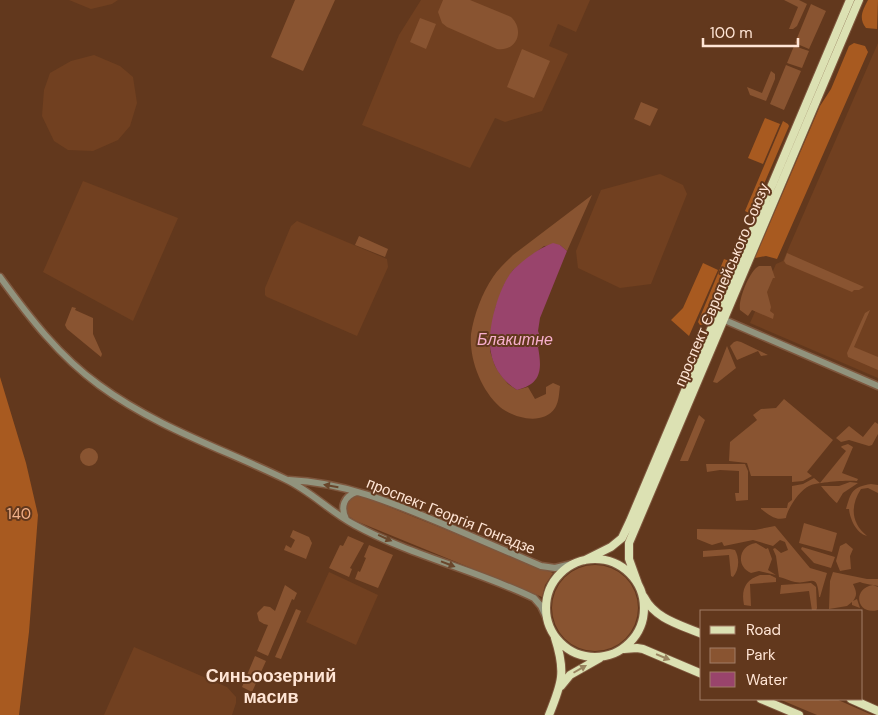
<svg xmlns="http://www.w3.org/2000/svg" width="878" height="715" viewBox="0 0 878 715" font-family="'DM Sans',sans-serif">
  <style>
    .built { fill: #714020 }
    .green { fill: #895431 }
    .forest { fill: #a85a20 }
    .water { fill: #99446c }
    .lines { fill: none; stroke-linecap: round; stroke-linejoin: round }
    .minor-casing { stroke: #7e573e; stroke-width: 9 }
    .major-casing { stroke: #7e573e; stroke-width: 10 }
    .minor { stroke: #91937d; stroke-width: 6 }
    .major { stroke: #dce1b3; stroke-width: 8 }
    .oneway { fill: #69462b }
    .oneway2 { fill: #998460 }
    .labels { text-anchor: middle; stroke-width: 4; stroke-linejoin: round; paint-order: stroke }
    .street-label { font-size: 15px; fill: #ffe5d5; stroke: #62381d }
    .park-label { font-size: 15px; fill: #f1b18a; stroke: #62381d }
    .water-label { font-size: 16px; font-style: italic; fill: #f7afcd; stroke: #62381d }
    .quarter-label { font-size: 18px; font-weight: bold; fill: #ffe5d5; stroke: #62381d }
  </style>
  <rect width="100%" height="100%" fill="#62381d"/>
  <path class="built" d="M69,0H118L112,4L91,9Z
    M421,0H590L576,32L558,24L549,46L568,54L542,111L505,122L495,118L470,168L362,125L399,35Z
    M878,43V378L750,323L776,264L783,261Z
    M94,55L120,66L133,77L137,103L130,126L118,140L93,151L68,150L54,141L42,116L44,90L50,73L71,61Z
    M660,174L683,185L687,194L651,284L620,288L578,268L576,251L601,190Z
    M83,181L178,218L133,321L43,272Z
    M297,221L387,259L388,267L357,336L267,297L265,295V288L291,226Z
    M329,572L378,595L356,645L306,622Z
    M134,647L227,687L236,697V703L232,715H104Z"/>
  <path class="green" d="M295,0H335L303,71L271,57Z
    M443,0H470L511,17C525,30 517,52 497,49L447,27L442,23L438,12Z
    M784,0H799L807,4L797,26L793,29H789L798,7Z
    M811,4L826,11L809,49L795,43Z
    M420,18L436,24L426,49L410,42Z
    M794,46L809,51L802,68L787,63Z
    M522,49L550,61L534,98L507,87Z
    M786,65L801,71L784,110L770,104Z
    M771,71L775,74V79L766,101L750,95L747,87L762,93Z
    M641,102L658,109L650,126L634,119Z
    M592,195L567,251L560,245L544,246L513,270L504,285L495,309L490,351L495,366L500,374L508,384L517,390L528,387L535,399L546,394V387L553,383L560,386C559,393 559,402 555,408C543,426 513,418 500,407C481,390 469,359 471,334C474,315 482,293 493,277C498,269 506,262 513,255Z
    M359,236L388,249L385,257L355,245Z
    M787,253L864,287L859,290H854L852,292L786,264L784,261Z
    M759,266H771L775,278H773L767,292L771,307L770,311L774,314L773,319L752,310L748,316L740,310C738,299 750,270 759,266Z
    M72,307L76,308L75,310L93,318V334L102,354L101,357L67,329L65,325Z
    M870,310L854,347L878,357V370L848,357L847,353L865,313Z
    M737,341L741,342L768,355L761,356L758,351L737,360L730,346L734,342Z
    M727,346L736,368L717,383L713,382Z
    M784,399L833,440L807,472L812,476L803,481L792,482V476H751L747,463L729,461L730,442L757,420L753,415L761,409L776,408Z
    M699,415L705,420L688,461H680Z
    M875,422L878,424V434L872,445L869,446L849,440L841,442L836,438L849,426L863,437Z
    M848,444L853,447L842,473L858,479L857,481C849,480 816,482 809,486C800,490 787,509 786,518C775,521 770,515 761,509V508H787L788,503L792,500V486L803,484L814,478L820,483L846,451L841,447L842,446Z
    M80 457a9 9 0 1 1 18 0a9 9 0 1 1-18 0Z
    M706,464H745L748,471V500L736,501L735,493H739V471L720,470L707,472Z
    M850,482L858,483L843,493L837,503C835,502 824,490 821,486H839Z
    M871,484L878,485V493L868,488L861,489C850,506 851,523 867,536C856,533 850,519 849,509H846C851,492 852,487 871,484Z
    M357,494L553,573L545,585L542,597L356,521L347,515C344,505 349,500 357,494Z
    M804,523L837,533L832,552L799,543Z
    M775,526L810,568L827,573L820,597H819C817,571 811,585 795,582C790,581 784,578 779,577L776,556L773,549L775,548L781,553L788,550L785,542L780,540L773,546L753,540L724,546L722,542L712,545L697,539V529L755,530Z
    M293,530L309,537L312,543L306,559L284,550L286,545L291,548L295,540L290,537Z
    M348,536L364,543L350,568L352,569L349,577L329,568L340,545L343,546Z
    M756,543L766,549L768,548L772,559L768,570L776,575L759,571L751,573C735,566 739,545 756,543Z
    M846,543L853,549L850,556L851,569L840,571L836,561L840,546Z
    M369,545L393,555L378,588L355,579L358,571L360,572L366,558L364,557Z
    M802,547L835,557L831,568L814,563L801,549Z
    M730,549L735,550C740,559 739,570 733,577L731,576L729,555L703,557V551Z
    M552 608a43 43 0 1 1 86 0a43 43 0 1 1-86 0Z
    M833,572L867,579H878V586C872,584 867,585 860,582L853,584C856,591 858,594 853,601L857,599L860,608L852,605V602L847,606L829,609L830,581Z
    M760,575H770L776,578V582L750,584L751,606L744,605C741,590 745,580 760,575Z
    M811,583L816,587L817,608L816,611H812L809,591L780,594L781,585Z
    M285,585L297,593L294,600L292,599L268,656L257,651L268,625L264,624L259,621L257,613L264,606L270,607L275,611Z
    M873,585L878,587V610C857,616 851,589 873,585Z
    M296,609L301,611L281,659L275,657Z
    M255,656L266,661L252,692L242,687Z
    M779,699H836L872,715H817Z"/>
  <path class="forest" d="M868,0H878L877,29L866,28C858,18 863,10 868,0Z
    M854,43L865,46L868,52L777,259L766,256L755,258L820,106L831,89L849,46Z
    M765,118L780,124L763,164L748,158Z
    M783,121L788,124L789,126L751,214L745,211Z
    M724,259L732,262L706,324L700,325L698,322Z
    M703,263L718,270L689,336L671,320L683,308Z
    M0,377L26,463L38,515L29,632L19,715H0Z"/>
  <path class="water" d="M553,243L560,245L567,251L540,318L538,331L543,344L538,347C542,369 542,384 517,390C503,381 494,369 491,353C486,331 499,285 514,269C525,259 539,248 553,243Z"/>
  <g class="lines">
    <g class="minor-casing">
      <path id="minor" d="M0,277C29,317 59,356 99,385C156,427 223,449 285,479C311,491 330,512 355,525C412,556 476,570 534,598L541,606L549,623
        M720,318L878,386
        M289,480C343,482 393,503 443,524C475,538 508,552 541,566L555,568L576,563
        M346,519C340,507 344,496 357,492"/>
    </g>
    <g class="major-casing">
      <path id="major" d="M546 608a49 49 0 1 1 98 0a49 49 0 1 1-98 0Z
        M585,560L611,547L622,538L630,521L850,0
        M638,584L629,559V543L859,0
        M644,597C655,619 681,625 702,634
        M624,649L637,648L643,649L702,674
        M561,686L570,675L600,658
        M761,699L799,715
        M851,699L878,711
        M549,715C562,683 566,672 555,638"/>
    </g>
    <use href="#minor" class="minor"/>
    <use href="#major" class="major"/>
  </g>
  <defs><path id="oneway-solid" d="M-6-.8H1V-3.2L6.5 0L1 3.2V.8H-6Z" transform="scale(1.25)"/></defs>
  <g class="oneway">
    <use href="#oneway-solid" transform="translate(331 486) rotate(-170)"/>
    <use href="#oneway-solid" transform="translate(385 538) rotate(24)"/>
    <use href="#oneway-solid" transform="translate(448 564) rotate(21)"/>
  </g>
  <g class="oneway2">
    <use href="#oneway-solid" transform="translate(663 657) rotate(22)"/>
    <use href="#oneway-solid" transform="translate(580 669) rotate(-30)"/>
  </g>
  <g class="labels">
    <g class="street-label">
      <text transform="translate(722 285) rotate(-67)" y="5">проспект Європейського Союзу</text>
      <text transform="translate(451 516) rotate(22)" y="5">проспект Георгія Гонгадзе</text>
    </g>
    <g class="park-label">
      <text x="19" y="519">140</text>
    </g>
    <g class="water-label">
      <text x="515" y="345">Блакитне</text>
    </g>
    <g class="quarter-label">
      <text x="271" y="682">Синьоозерний<tspan x="271" dy="21">масив</tspan></text>
    </g>
  </g>
  <rect x="700" y="610" width="162" height="90" fill="#62381d" stroke="#a17d67"/>
  <rect x="710" y="626" width="25" height="8" fill="#dce1b3" stroke="#a17d67"/>
  <text x="746" y="635" font-size="15" fill="#ffe5d5">Road</text>
  <rect x="710" y="648" width="25" height="15" fill="#895431" stroke="#a17d67"/>
  <text x="746" y="660" font-size="15" fill="#ffe5d5">Park</text>
  <rect x="710" y="672" width="25" height="15" fill="#99446c" stroke="#a17d67"/>
  <text x="746" y="685" font-size="15" fill="#ffe5d5">Water</text>
  <path d="M703 38v8h95v-8" fill="none" stroke="#ffe5d5" stroke-width="2.5"/>
  <text x="710" y="38" font-size="15" fill="#ffe5d5" stroke="#62381d" stroke-width="4" paint-order="stroke">100 m</text>
</svg>
